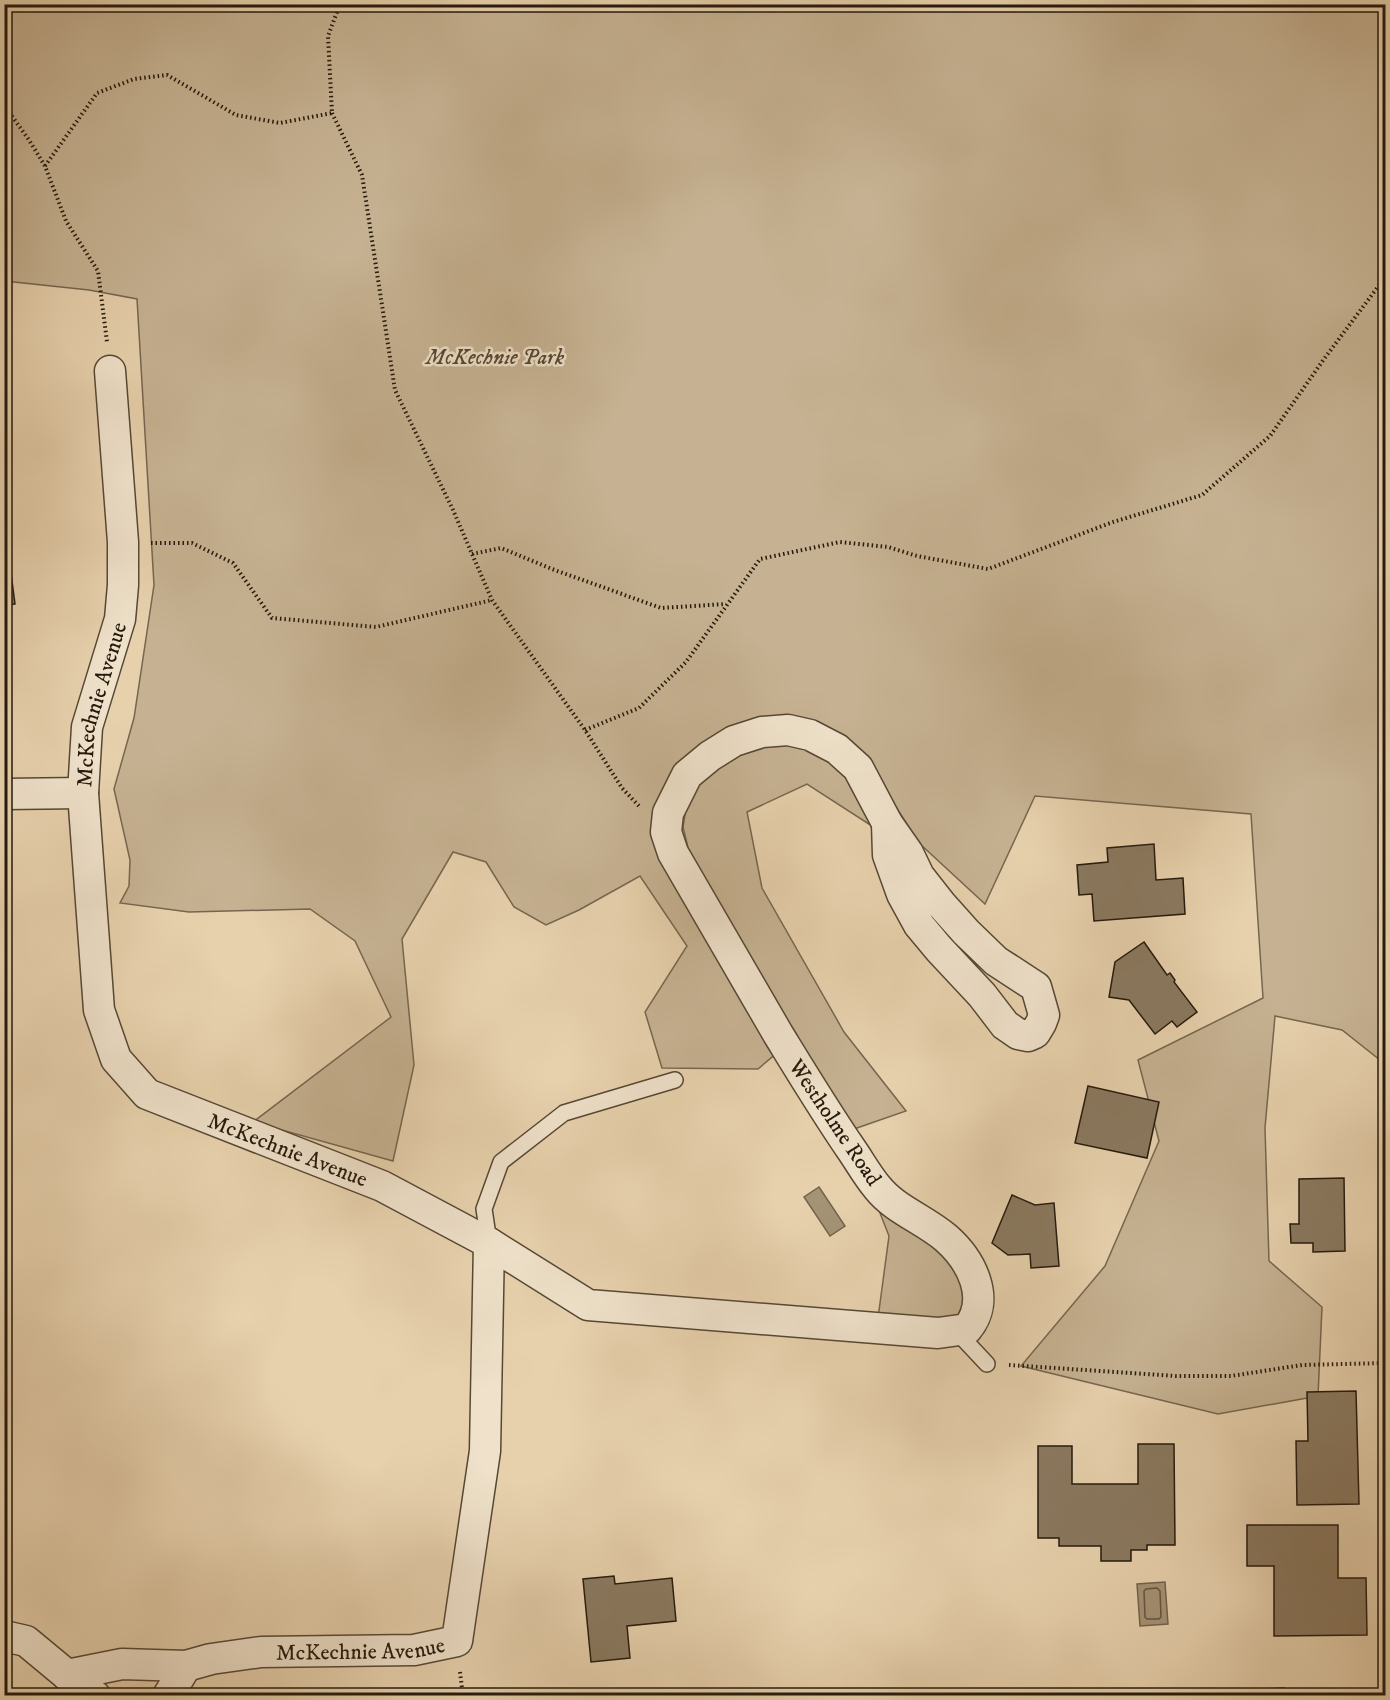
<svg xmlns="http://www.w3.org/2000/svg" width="1390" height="1700" viewBox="0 0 1390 1700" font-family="'IM FELL DW Pica',serif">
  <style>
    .green { fill: #c6b292; stroke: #76664f; stroke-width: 1.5 }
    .water { fill: #a59376; stroke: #72634c; stroke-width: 1.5 }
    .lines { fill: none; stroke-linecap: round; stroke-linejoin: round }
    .shore { stroke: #655641; stroke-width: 1.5 }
    .building { fill: #8a7960; stroke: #251a0c; stroke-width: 1.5 }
    .service-casing { stroke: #564834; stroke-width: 18 }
    .minor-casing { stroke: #564834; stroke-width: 33 }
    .path { stroke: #251a0c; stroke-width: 4; stroke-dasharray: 1.5 3; stroke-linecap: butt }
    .service { stroke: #efe1ca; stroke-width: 15 }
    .minor { stroke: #efe1ca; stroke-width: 30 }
    .labels { text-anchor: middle; stroke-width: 5; stroke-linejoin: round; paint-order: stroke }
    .park-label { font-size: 22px; font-style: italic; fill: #554834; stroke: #efe1ca }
    .street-label { font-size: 22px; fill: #251a0c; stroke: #efe1ca }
  </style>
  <rect width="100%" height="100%" fill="#e7d1ad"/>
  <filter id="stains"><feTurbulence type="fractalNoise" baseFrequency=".00333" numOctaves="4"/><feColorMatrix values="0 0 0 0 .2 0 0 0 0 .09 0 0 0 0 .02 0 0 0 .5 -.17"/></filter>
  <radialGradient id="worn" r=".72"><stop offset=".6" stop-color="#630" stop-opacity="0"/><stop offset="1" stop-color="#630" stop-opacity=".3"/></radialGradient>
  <path class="green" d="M5,5H1385V1064L1342,1030L1275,1016L1265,1128L1269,1261L1322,1307L1318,1396L1218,1414L1021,1366L1105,1266L1159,1141L1138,1060L1263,998L1251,814L1035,796L985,904L919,843L889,796L796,719L664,796L778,1052L758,1069L662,1068L645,1012L687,946L640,876L579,910L546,925L514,907L486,862L453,852L402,939L414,1065L393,1161L253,1122L391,1017L355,941L310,909L189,912L120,903L129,886L130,860L114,789L134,718L154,585L137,299L89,290L5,281Z
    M802,744L833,758L857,785L875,828L807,784L747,812L762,888L844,1032L906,1111L854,1129L795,1039L690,856L683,827L688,796L713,764L744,747Z
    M880,1213L916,1230L940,1245L968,1289L960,1316L947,1323L878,1318L889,1236Z"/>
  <path class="water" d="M819,1187L845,1226L830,1236L804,1197Z
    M1165,1582L1168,1624L1140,1626L1137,1584Z"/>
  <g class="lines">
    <path class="shore" d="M1157,1588L1160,1591L1161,1617L1159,1619H1147L1145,1617L1144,1591L1146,1589Z"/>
  </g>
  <path class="building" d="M8,550L15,604L4,606V551Z
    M1154,844L1156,880L1183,878L1185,914L1094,921L1092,894L1079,895L1077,865L1108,862L1107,848Z
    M1144,942L1167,975L1170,973L1175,980L1174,982L1197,1012L1177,1027L1172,1021L1155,1034L1129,1000L1109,997L1115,962Z
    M1088,1086L1159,1102L1147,1158L1075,1143Z
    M1344,1178L1345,1251L1313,1252V1243H1291L1290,1224H1299V1179Z
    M1012,1195L1035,1205L1054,1203L1059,1266L1031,1268L1030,1254L1008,1255L992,1243Z
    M1356,1391L1359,1504L1297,1505L1296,1441H1308L1307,1392Z
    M1138,1444H1174L1175,1545H1147V1550H1131V1561H1101V1546H1059V1538H1038V1446H1072V1484H1138Z
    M1247,1525H1338V1578H1366L1367,1635L1274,1636V1566H1247Z
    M614,1576L615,1584L672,1578L676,1621L627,1626L630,1658L591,1662L583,1579Z
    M1284,1688L1285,1696H1240V1690Z"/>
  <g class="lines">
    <g class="service-casing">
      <path id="service" d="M489,1242L484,1209L501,1162L564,1113L675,1080
        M957,1332L987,1364"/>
    </g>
    <g class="minor-casing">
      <g id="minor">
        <path d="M4,794L83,793"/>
        <path d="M887,823L908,853L919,876L941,904L966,932L996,961L1036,987L1044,1015L1041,1023L1035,1033L1028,1036L1018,1034L1005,1025L982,995L939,949L919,925L902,894L888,855Z"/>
        <path d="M489,1243L588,1305L938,1333L967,1329C992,1299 971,1260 946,1238C924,1219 895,1210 877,1187C867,1175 860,1162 851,1149C825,1111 802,1073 778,1034C743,974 708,913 673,853L666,832L668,813L687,775L710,756L734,741L762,732L788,730L810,735L837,749L858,768L887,823"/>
        <path d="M4,1636L26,1641L67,1675L95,1696"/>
        <path id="s1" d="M67,1675L122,1664L186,1666L211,1659L261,1652L414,1650L457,1641L485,1451L489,1243L382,1186L147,1094L116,1059L99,1010L83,793L87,727L120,619L123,585V542L110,371"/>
        <path d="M168,1696L186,1666"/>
      </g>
    </g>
    <path class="path" d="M4,105L29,140L45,166L66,221L98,271L107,342
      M332,113L362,175L395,390L453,510L492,600L585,730L622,788L639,806
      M45,166L97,93L134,79L167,75L236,115L280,123L332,113L328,36L340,4
      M151,543H192L233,563L272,618L376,627L492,600
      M472,554L501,548L552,569L661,608L726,604
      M585,730L639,708L686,662L760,559L840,542L888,547L917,556L988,569L1113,522L1202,495L1270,436L1324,359L1386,276
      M1009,1365L1176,1376H1231L1302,1365L1386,1363
      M460,1672L463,1696"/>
    <use href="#service" class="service"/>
    <use href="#minor" class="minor"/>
  </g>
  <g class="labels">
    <g class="park-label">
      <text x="495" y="364">McKechnie Park</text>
    </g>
    <g class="street-label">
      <text dy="8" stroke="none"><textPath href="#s1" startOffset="1574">McKechnie Avenue</textPath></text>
      <text transform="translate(836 1122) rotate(56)" y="8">Westholme Road</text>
      <text transform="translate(288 1149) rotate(21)" y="8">McKechnie Avenue</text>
      <text dy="8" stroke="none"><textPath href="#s1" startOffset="296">McKechnie Avenue</textPath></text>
    </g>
  </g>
  <rect width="1390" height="1700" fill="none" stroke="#e7d1ad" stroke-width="24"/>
  <rect x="6" y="6" width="1378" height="1688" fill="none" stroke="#251a0c" stroke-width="3"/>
  <rect x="12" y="12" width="1366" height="1676" fill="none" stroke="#251a0c" stroke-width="1.5"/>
  <rect width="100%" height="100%" filter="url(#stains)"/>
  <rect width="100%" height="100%" fill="url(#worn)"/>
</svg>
